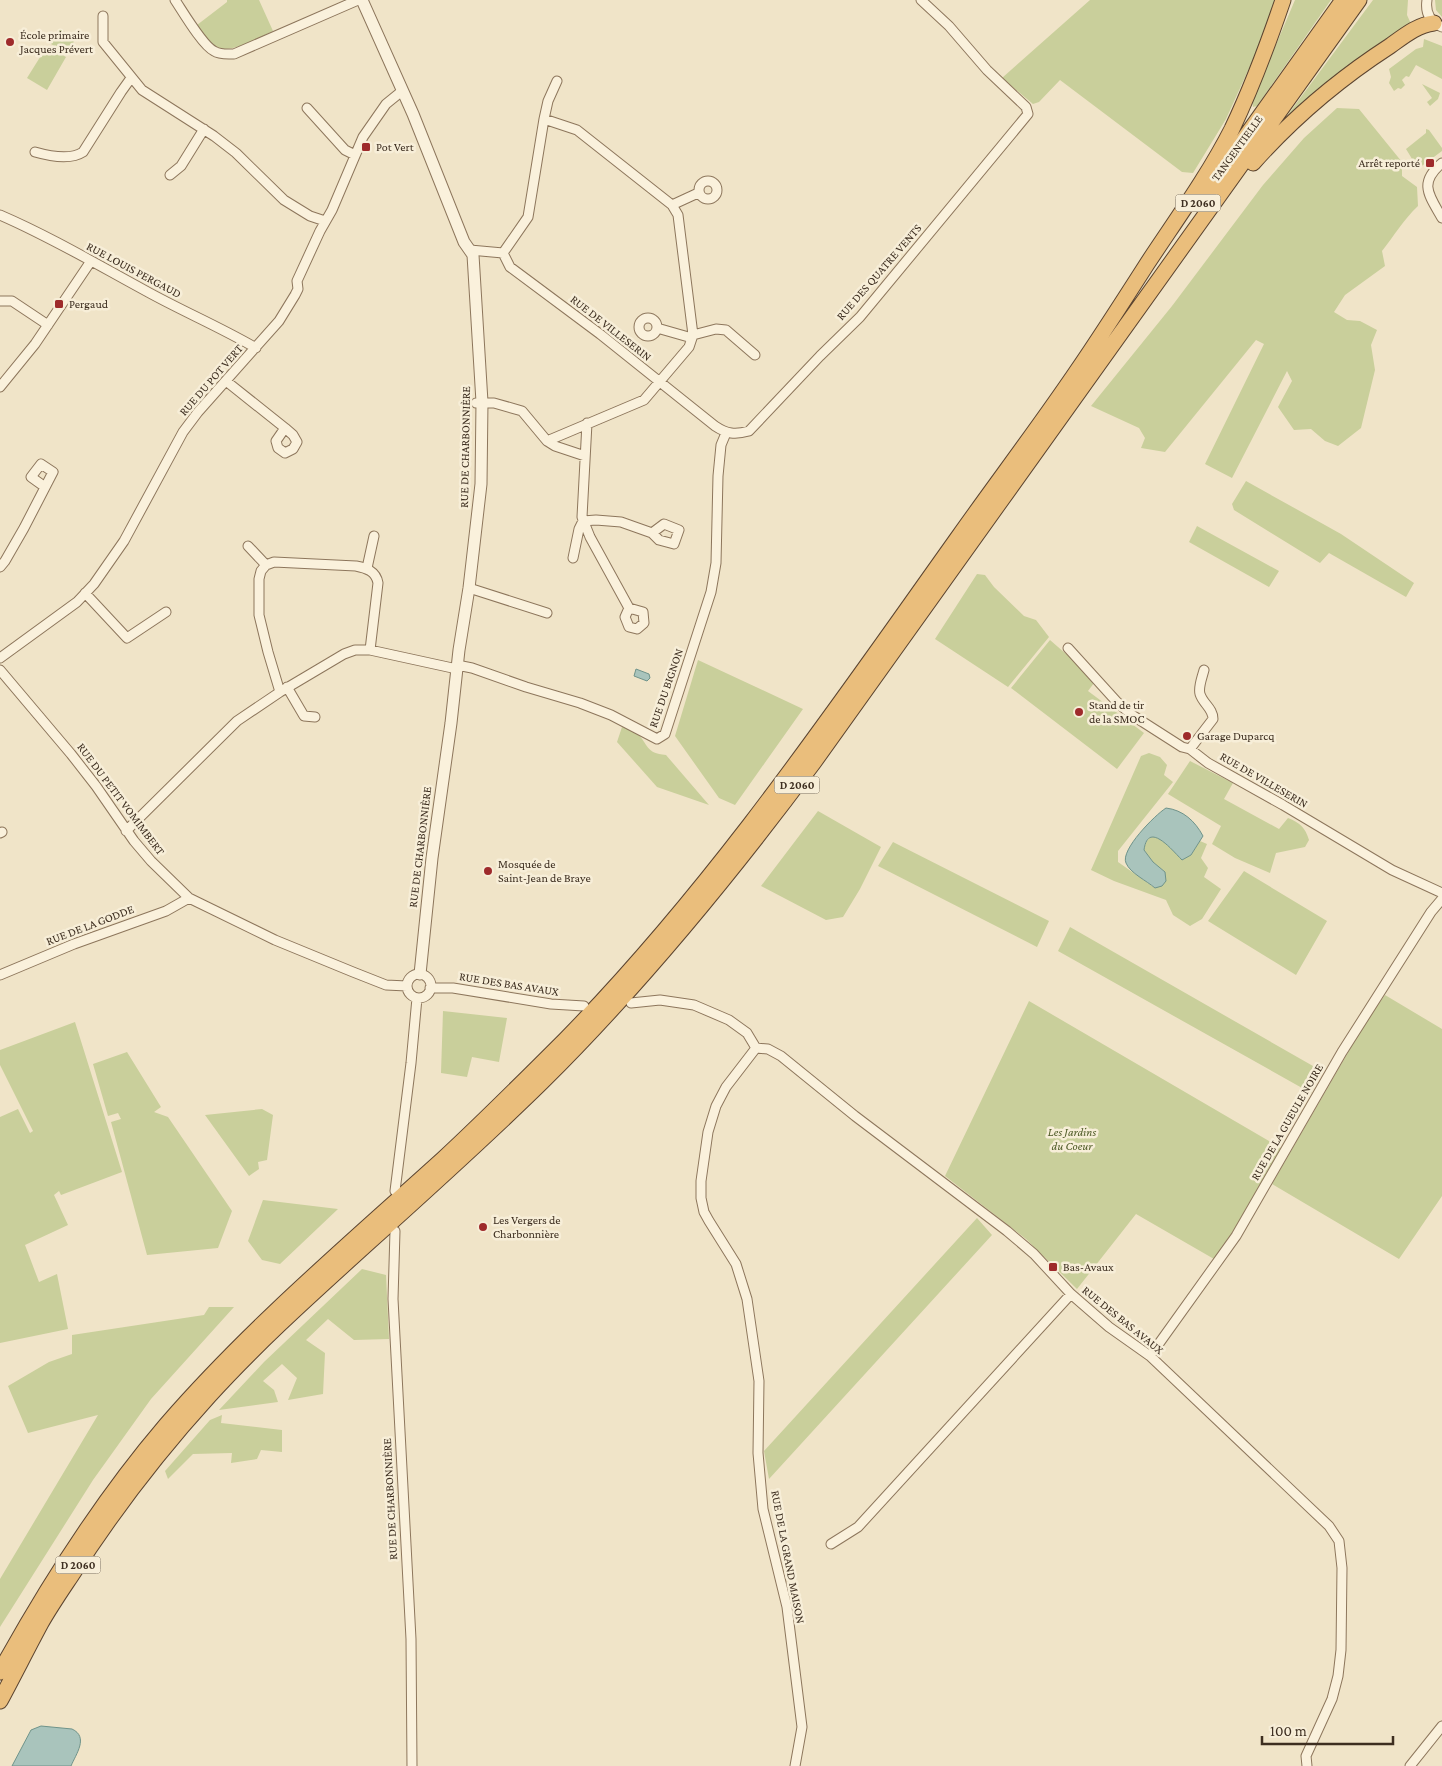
<svg xmlns="http://www.w3.org/2000/svg" width="1442" height="1766" viewBox="0 0 1442 1766" font-family="'Crimson Pro',serif">
  <style>
    .green { fill: #c9cf9b }
    .water { fill: #a9c4bc; stroke: #6f938a }
    .lines { fill: none; stroke-linecap: round; stroke-linejoin: round }
    .minor-casing { stroke: #8d765c; stroke-width: 11 }
    .tertiary-casing { stroke: #8d765c; stroke-width: 13 }
    .trunk-casing { stroke: #5b4430; stroke-width: 17 }
    .minor { stroke: #faf1dc; stroke-width: 9 }
    .tertiary { stroke: #faf1dc; stroke-width: 11 }
    .trunk { stroke: #eabe7c; stroke-width: 15 }
    .poi-dot { fill: #9e2a2b; stroke: #f7eed8; stroke-width: 2 }
    .labels { text-anchor: middle; stroke-width: 5; stroke-linejoin: round; paint-order: stroke }
    .shield { fill: #f7eed8; stroke: #756857; stroke-width: 1 }
    .shield-label { font-size: 11px; font-weight: bold; fill: #3d2e20 }
    .poi-label { font-size: 12px; fill: #3d2e20; stroke: #f7eed8; text-anchor: start }
    .street-label { font-size: 12px; fill: #3d2e20; stroke: #f7eed8 }
    .park-label { font-size: 12px; font-style: italic; fill: #4d5a26; stroke: #f7eed8 }
  </style>
  <rect width="100%" height="100%" fill="#f0e4c8"/>
  <path class="green" d="M227,0H259L273,31C258,38 230,55 214,47C207,43 201,31 197,25L227,2Z
    M1090,0H1275L1256,53L1226,119L1193,173L1182,172L1060,80L1039,102L1033,104L1002,78Z
    M1295,0H1331L1257,106L1253,107L1252,101Z
    M1373,0H1408L1407,15L1412,26L1278,128Z
    M1435,0H1442V17L1436,10Z
    M60,29L76,38L67,53L51,44Z
    M1424,39L1442,46V79L1416,65L1409,77L1406,76L1402,80L1405,85L1401,89L1398,88L1394,91L1389,83L1391,77L1389,69L1416,49L1423,47Z
    M47,46L66,57L47,90L27,78Z
    M1422,84L1440,93L1438,99L1430,106L1427,102L1432,98Z
    M1337,108L1359,109L1402,162V176L1417,187L1418,206C1404,219 1394,236 1382,251L1385,266L1345,295L1334,312L1347,320L1360,321L1377,330L1371,345L1375,370L1361,428L1338,446L1325,441L1311,429L1294,430L1278,407L1292,381L1287,371L1232,478L1205,464L1264,344L1256,340L1165,452L1141,448L1145,438L1139,428L1091,406L1172,306L1263,185L1304,138Z
    M1426,129L1429,130L1442,148V151L1419,168L1417,167L1406,149L1426,133Z
    M1246,481L1341,534L1414,583L1406,597L1329,553L1320,563L1234,510L1232,504Z
    M1197,526L1279,571L1269,587L1189,542Z
    M977,574L985,575L994,587L1024,616L1036,620L1049,637L1008,687L935,639Z
    M1050,640L1081,667L1094,683L1088,691L1144,733L1117,769L1011,688Z
    M698,660L803,709L735,805L719,798L675,736Z
    M622,727C626,729 634,730 637,733C649,745 645,753 666,755L709,805L657,787L617,742Z
    M1149,753L1160,757L1167,765L1164,775L1173,782L1118,851V862L1155,888L1165,872L1153,862L1144,850C1149,820 1172,850 1182,859L1191,855L1200,841L1207,844L1201,858L1208,868L1204,877L1221,889L1202,919L1190,926L1173,915L1166,900L1114,881L1091,870L1141,756Z
    M1190,761L1233,783L1224,799L1279,829L1288,818C1300,823 1305,827 1309,840L1305,847L1276,853L1270,873L1235,858L1212,844L1221,826L1168,794Z
    M818,811L881,847L860,889L843,917L826,920L761,886Z
    M893,842L1049,921L1037,947L878,866Z
    M1244,871L1327,921L1296,975L1208,921Z
    M1070,927L1320,1070L1311,1093L1058,951Z
    M1385,995L1442,1029V1196L1399,1259L1272,1184L1365,1023Z
    M1029,1001L1281,1148L1232,1233L1214,1259L1136,1214L1077,1289L1026,1239L945,1176Z
    M443,1011L507,1018L499,1062L472,1057L467,1077L441,1073Z
    M75,1022L122,1172L61,1195L59,1191L54,1195L68,1225L25,1245L39,1282L57,1274L68,1329L0,1343V1117L18,1109L30,1133L33,1131L0,1065V1050Z
    M127,1052L161,1107L154,1112L168,1117L232,1211L218,1248L147,1255L111,1122L121,1119L118,1113L108,1116L93,1064Z
    M262,1109L273,1115L267,1160L258,1162L259,1169L249,1176L205,1115Z
    M263,1200L338,1209L280,1264L262,1260L248,1241Z
    M977,1218L992,1235L769,1479L764,1451Z
    M362,1269L386,1275L389,1339L354,1340L328,1319L306,1340L325,1353L323,1394L288,1400L297,1378L282,1364L263,1381L274,1390L278,1402L219,1410L264,1362Z
    M209,1307H234L151,1399L93,1480L0,1627V1579L98,1415L28,1433L8,1386L49,1362L72,1354V1335L204,1315Z
    M222,1415L221,1423L282,1430V1452L261,1450L257,1459L231,1463L232,1453L193,1454L168,1479L165,1471L210,1420Z"/>
  <path class="water" d="M636,669L649,674L650,678L647,681L634,676Z
    M1166,808C1183,810 1195,821 1203,836L1191,855L1182,860C1172,850 1148,820 1144,850L1153,862L1165,872L1166,881L1162,886L1155,888C1147,881 1130,873 1126,863C1120,850 1155,815 1166,808Z
    M41,1726L72,1729C89,1737 76,1754 71,1766H12L31,1730Z"/>
  <g class="lines">
    <g class="minor-casing">
      <path id="minor" d="M175,0C183,12 203,46 214,51C220,55 228,54 234,54L358,0
        M1427,0C1425,13 1430,22 1442,27
        M103,16V42L142,90L214,136L236,153L284,200L310,216L325,221
        M307,108L345,150L355,155
        M544,119L548,101L557,81
        M35,152C49,156 71,160 83,152L121,92L131,78
        M1442,163C1418,183 1429,195 1442,218
        M170,175L181,166L204,129
        M699 190a9 9 0 1 1 18 0a9 9 0 1 1-18 0Z
        M672,205L698,193
        M0,215C51,237 98,265 146,291C182,311 220,327 256,348
        M470,250L503,253
        M503,253L510,267L600,334L715,426C727,434 735,435 749,431L820,356L860,317L1028,114L1026,107L987,70L949,26L921,0
        M0,301H12L48,325
        M639 327a9 9 0 1 1 18 0a9 9 0 1 1-18 0Z
        M657,328L692,338
        M693,335L716,329L726,330L755,355
        M226,381L285,428L276,441L278,448L285,453L293,449L297,442L293,435L285,428
        M0,387L35,344L91,261
        M476,403H494L522,411L547,441L644,400L689,347L693,335L678,215L672,205L577,130L544,119L528,217L503,253
        M587,423L582,517L590,537L629,608L625,617L629,627L637,629L644,623L643,612L629,608
        M547,441L555,446L585,456
        M248,546L266,565
        M573,558L579,529L583,521L596,520L621,522L652,533L659,540L674,544L679,530L664,524L652,533
        M0,567L5,561L24,528L53,472L41,464L31,477L45,487
        M367,568L374,536
        M469,588L547,613
        M85,593L127,638L166,612
        M1068,648L1117,702L1132,715L1182,747L1190,749L1208,763L1283,805L1392,870L1442,893
        M0,658L77,602L94,584L124,541L183,432L198,412L279,321L295,295L298,289L297,281L320,231L332,210L363,137L386,104L402,91
        M457,665L472,668L526,687L580,703L611,715L657,739L665,734L711,592L716,563L718,476L721,445L726,433
        M0,670L71,754L96,786L134,841L151,861L189,898L275,940L353,972L386,985L407,986
        M287,687L304,716L315,717
        M280,692L268,652L259,615V579L261,571L266,565L274,562L356,566C366,568 376,571 378,583L370,650
        M1190,749L1213,719C1213,708 1203,704 1200,694C1198,687 1202,678 1204,670
        M126,831L237,721L280,692L344,654L355,650H370L457,669
        M0,833L2,832
        M407 986a12 12 0 1 1 24 0a12 12 0 1 1-24 0Z
        M0,975L74,944L166,911L189,898
        M430,988H453L551,1004L584,1006
        M631,1003L660,1000L694,1005L729,1020L747,1033L756,1048
        M756,1048L768,1049L781,1056L855,1116L1007,1231L1034,1254L1071,1294L1109,1327L1150,1356L1329,1526L1339,1541L1342,1568L1341,1650L1338,1676L1332,1699L1306,1756L1307,1766
        M756,1048L726,1087L716,1106L708,1132L701,1181V1198L704,1212L709,1221L736,1264L747,1299L759,1381L758,1453L763,1509L787,1607L802,1727L795,1766
        M395,1191L411,1063L417,998
        M395,1231L393,1299L411,1639L412,1766
        M1150,1356L1236,1236L1342,1052L1431,912L1442,899
        M831,1544L858,1527L1071,1294
        M1410,1766L1442,1726"/>
    </g>
    <g class="tertiary-casing">
      <path id="tertiary" d="M362,0L413,114L464,242L473,255L482,402L481,484L469,588L459,650L451,723L432,858L420,974"/>
    </g>
    <g class="trunk-casing">
      <path id="trunk" d="M1253,163C1293,118 1339,79 1390,46C1404,36 1417,25 1434,23
        M1206,192L1343,0
        M0,1672C48,1585 101,1501 166,1425C250,1328 348,1245 443,1159C485,1120 525,1080 565,1040C715,887 835,710 959,536C998,481 1039,427 1077,371C1101,336 1124,300 1147,264C1176,220 1208,176 1232,129C1252,87 1268,44 1283,0
        M0,1701C14,1675 27,1649 41,1623C50,1607 61,1591 71,1576C112,1512 158,1452 209,1396C258,1342 313,1293 367,1244C426,1191 485,1138 542,1082C642,983 730,875 814,762L1359,0"/>
    </g>
    <use href="#minor" class="minor"/>
    <use href="#tertiary" class="tertiary"/>
    <use href="#trunk" class="trunk"/>
  </g>
  <g class="poi-dot">
    <circle cx="10" cy="42" r="5"/>
    <rect x="361" y="142" width="10" height="10" rx="2.5"/>
    <rect x="1425" y="158" width="10" height="10" rx="2.5"/>
    <rect x="54" y="299" width="10" height="10" rx="2.5"/>
    <circle cx="1079" cy="712" r="5"/>
    <circle cx="1187" cy="736" r="5"/>
    <circle cx="488" cy="871" r="5"/>
    <circle cx="483" cy="1227" r="5"/>
    <rect x="1048" y="1262" width="10" height="10" rx="2.5"/>
  </g>
  <g class="labels">
    <g class="shield">
      <rect x="1175.5" y="194.5" width="45" height="17" rx="4"/>
      <rect x="774.5" y="776.5" width="45" height="17" rx="4"/>
      <rect x="55.5" y="1556.5" width="45" height="17" rx="4"/>
    </g>
    <g class="shield-label">
      <text x="1198" y="207">D 2060</text>
      <text x="797" y="789">D 2060</text>
      <text x="78" y="1569">D 2060</text>
    </g>
    <g class="poi-label">
      <text x="20" y="39">École primaire<tspan x="20" dy="14">Jacques Prévert</tspan></text>
      <text x="376" y="151">Pot Vert</text>
      <text x="1420" y="167" text-anchor="end">Arrêt reporté</text>
      <text x="69" y="308">Pergaud</text>
      <text x="1089" y="709">Stand de tir<tspan x="1089" dy="14">de la SMOC</tspan></text>
      <text x="1197" y="740">Garage Duparcq</text>
      <text x="498" y="868">Mosquée de<tspan x="498" dy="14">Saint-Jean de Braye</tspan></text>
      <text x="493" y="1224">Les Vergers de<tspan x="493" dy="14">Charbonnière</tspan></text>
      <text x="1063" y="1271">Bas-Avaux</text>
    </g>
    <g class="street-label">
      <text transform="translate(1237 148) rotate(-54)" y="4">TANGENTIELLE</text>
      <text transform="translate(134 270) rotate(28)" y="4">RUE LOUIS PERGAUD</text>
      <text transform="translate(879 272) rotate(-49)" y="4">RUE DES QUATRE VENTS</text>
      <text transform="translate(611 328) rotate(38)" y="4">RUE DE VILLESERIN</text>
      <text transform="translate(211 380) rotate(-49)" y="4">RUE DU POT VERT</text>
      <text transform="translate(465 447) rotate(-89)" y="4">RUE DE CHARBONNIÈRE</text>
      <text transform="translate(666 688) rotate(-71)" y="4">RUE DU BIGNON</text>
      <text transform="translate(1264 780) rotate(30)" y="4">RUE DE VILLESERIN</text>
      <text transform="translate(121 799) rotate(53)" y="4">RUE DU PETIT VOMIMBERT</text>
      <text transform="translate(420 847) rotate(-83)" y="4">RUE DE CHARBONNIÈRE</text>
      <text transform="translate(90 925) rotate(-21)" y="4">RUE DE LA GODDE</text>
      <text transform="translate(509 984) rotate(9)" y="4">RUE DES BAS AVAUX</text>
      <text transform="translate(1287 1122) rotate(-60)" y="4">RUE DE LA GUEULE NOIRE</text>
      <text transform="translate(1123 1320) rotate(39)" y="4">RUE DES BAS AVAUX</text>
      <text transform="translate(390 1499) rotate(-93)" y="4">RUE DE CHARBONNIÈRE</text>
      <text transform="translate(788 1557) rotate(79)" y="4">RUE DE LA GRAND MAISON</text>
    </g>
    <g class="park-label">
      <text x="1072" y="1136">Les Jardins<tspan x="1072" dy="14">du Coeur</tspan></text>
    </g>
  </g>
  <path d="M1262 1736v8h131v-8" fill="none" stroke="#3d2e20" stroke-width="2.5"/>
  <text x="1270" y="1736" font-size="15" fill="#3d2e20" stroke="#f7eed8" stroke-width="4" paint-order="stroke">100 m</text>
</svg>
